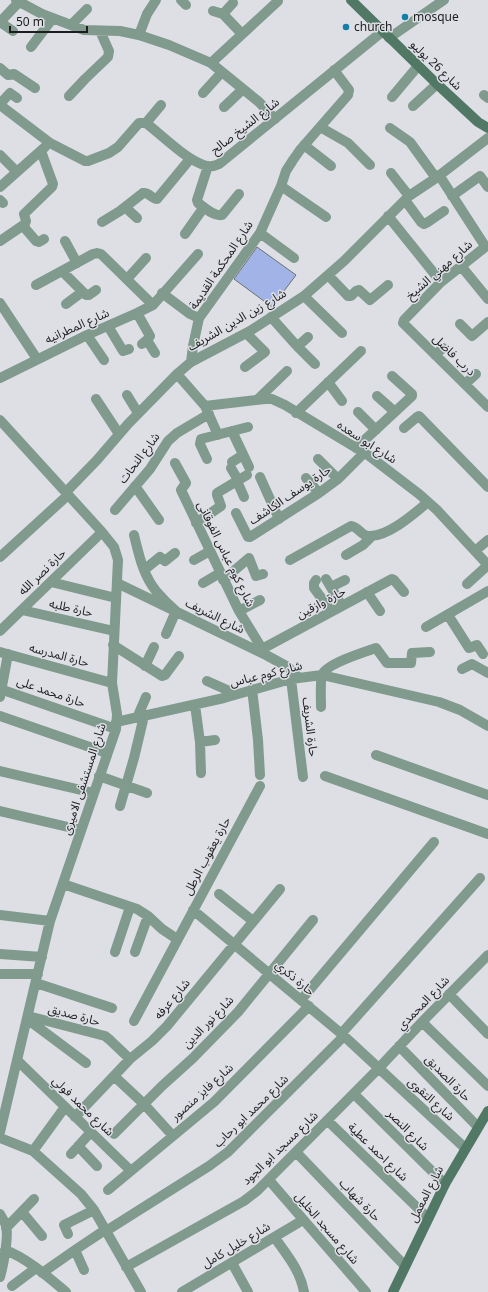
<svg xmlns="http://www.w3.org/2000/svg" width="488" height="1292" viewBox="0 0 488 1292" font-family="'Noto Sans','Noto Sans Arabic',sans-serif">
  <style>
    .building { fill: #a1b3e7; stroke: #6f7075 }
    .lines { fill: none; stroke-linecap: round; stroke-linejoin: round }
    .street { stroke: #809a8d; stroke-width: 10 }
    .secondary { stroke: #507865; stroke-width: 10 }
    .poi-dot { fill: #137fa8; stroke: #dddfe5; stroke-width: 1.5 }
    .labels { text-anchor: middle; stroke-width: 3; stroke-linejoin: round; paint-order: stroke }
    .poi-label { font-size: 12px; fill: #1d1d1f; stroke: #dddfe5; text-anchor: start }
    .street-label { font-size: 12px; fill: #1d1d1f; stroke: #dddfe5 }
  </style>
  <rect width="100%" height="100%" fill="#dddfe5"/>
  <path class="building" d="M257,247L296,275L272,307L234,279Z"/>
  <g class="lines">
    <path class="street" d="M16,0L42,14L84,30L120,31L139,35L169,45L211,63L259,102L275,119
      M181,0L186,5
      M213,11L223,14L242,34
      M223,14L233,3
      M71,25L87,9
      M13,31L0,22L19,2
      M139,35L147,14L156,0
      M389,38L444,0
      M31,47L53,18
      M211,63L278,1
      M0,68L8,75L14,74L35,88
      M203,93L222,72
      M484,95L488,98
      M69,96L85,79L108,57L109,51L100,31
      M392,97L418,66
      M0,104L10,93L17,98
      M0,105L50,143L85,161H88L109,153L118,147L139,123H146C163,136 187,161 207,166C212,167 215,166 219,164L383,31
      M413,106L437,84
      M224,107L243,89
      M146,123L161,105
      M320,127L348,143L370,165
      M390,128L410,142L436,178
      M304,145L331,166
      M0,155L17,172
      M208,166L197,200L198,203C204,207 214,217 222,215L239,194
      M391,173L409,196
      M439,175L485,246L484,248L441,282L404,320L403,323L488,407
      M281,186L326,217
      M0,187L45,147
      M452,196L480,176L488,187
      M0,200L3,203
      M405,200L421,222L424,224L428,222L444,211
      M125,207L137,218
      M388,216L441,282
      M102,222L120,211L143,193C149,192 152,199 157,199L190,159
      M23,226L36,241L39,242L44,239
      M260,233L294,258
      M185,234L204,207
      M0,241L25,224L26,221L24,214L52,187L53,184L41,151
      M65,241L77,263
      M461,266L488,299
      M62,271L86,295H89L96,290
      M328,275L348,296H351L356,291L359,290L370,300L388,285
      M127,279L146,258
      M36,285L93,254L97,253L101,254L153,305
      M162,293L190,314L199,318
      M304,296L342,333
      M0,303L37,359
      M66,304L82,292
      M137,313L150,336L148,339L142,344
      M271,317L296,345H299L308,337
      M460,324L472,336L488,322
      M108,326L123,351L129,349
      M87,335L104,360
      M147,340L155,353
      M297,346L315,364
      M435,355L443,348
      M191,362L193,346L199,318L260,233L281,186L286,171L293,160L300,150L348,95L349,90L334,70
      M245,367L265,352L246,333
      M177,374L205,406L218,435
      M0,378L87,335L137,313L153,305L198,254
      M328,382L342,401
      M465,384L476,374
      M127,395L138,413
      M377,396L395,412
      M96,399L119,434
      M257,400L287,371
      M205,406L265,399H272L285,405L368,455L419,494L437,510L488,565L467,584
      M358,412L376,430
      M296,413L361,351
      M0,420L102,532L114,547L118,560L112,683L117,714L116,729L50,921L0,1132
      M404,428L417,417L419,416L488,487
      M232,431L249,467
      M356,448L412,396V394L392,376
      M207,459L200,444L201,439L248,427
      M318,459L338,479
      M232,462L243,455
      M175,463L186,483L181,490L239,611L266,655
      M231,468L238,480
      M260,477L279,519
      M306,478L319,493
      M237,481L244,497
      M135,486L159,520
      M66,492L97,460L128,424L177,374L191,362L250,331L304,296L344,261L409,196L436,178L488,138
      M115,510L150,469L168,441L177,433L209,414
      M236,513L248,537H250L319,493L338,479L364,453
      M196,523L221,506L217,495V493L247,475
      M134,535C139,555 143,575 156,591C162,598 169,605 176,611L166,634
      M475,551L488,540
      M346,555L363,545L372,536
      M0,557L68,495
      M194,560L210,551
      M290,560L351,526C359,527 361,536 369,536C388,537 415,513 428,502
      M144,570L160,557L165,561L175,553
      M326,579L342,606
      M223,580L249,558L256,576L263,574
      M316,580L314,583V588L331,611
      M51,582L116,598
      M117,583L266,655L288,667L299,678
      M203,583L220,573
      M331,587L345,580
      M367,592L380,611
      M22,610L114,631
      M239,611L260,600
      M448,615L469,648L477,645L483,654
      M426,627L488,591
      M0,631L102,532
      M113,645L162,676L165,675L179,656
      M262,649L392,579L394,580L404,592
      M0,652L112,683
      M145,666L154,647
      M462,669L472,664L488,673
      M291,679L303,777
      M207,681L236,694
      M0,689L116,729
      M252,689L258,740L260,775
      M0,697L8,654
      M195,705L200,742L201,773
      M321,707C321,699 320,681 322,675C326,664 364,652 376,648L387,663H411L412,653L430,652
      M0,716L107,753
      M137,718L146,697
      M116,722L224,698L291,679L322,675L439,702L460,710L488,726
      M200,742L215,740
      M376,755L488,795
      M0,771L94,793
      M99,776L147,793
      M325,776L488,834
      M120,806L134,758L144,716
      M0,811L81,830
      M63,884L137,909L148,916L162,929L177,939
      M219,894L253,921
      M193,910L344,1036L465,1148
      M0,915L50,921
      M115,952L130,907
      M135,952L148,916
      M0,954L42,957
      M0,974H38
      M36,983L112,1008
      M449,994L488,1034
      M301,1000L434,842
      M28,1016L105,1036L110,1040L130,1059
      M27,1019L86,1063
      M134,1021L260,786
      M422,1022L488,1086
      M341,1034L480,878
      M399,1046L478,1127
      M17,1060L131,1171
      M114,1076L144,1104L173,1136
      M354,1094L445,1184
      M75,1117L130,1059L152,1041L167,1026L280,889
      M328,1121L428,1218
      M114,1134L162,1086L193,1058L238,1012L313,920
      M0,1138L33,1151L81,1194L94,1210L141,1292
      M78,1146L97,1166
      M33,1151L65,1107
      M296,1152L405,1266
      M71,1154L91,1132
      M269,1180L366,1292
      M108,1190L214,1102L309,1006
      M22,1212L42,1236
      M0,1214C2,1218 5,1222 6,1226C9,1236 3,1267 0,1277
      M6,1228L34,1199
      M106,1231L209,1166L228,1152L344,1036
      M68,1234L64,1225L94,1210
      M275,1238C287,1255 300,1270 304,1292
      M5,1250C27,1258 48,1277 66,1292
      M75,1250L84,1270
      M232,1263L248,1292
      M126,1267L244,1201L257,1191L378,1069L422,1022L488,955
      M42,1273L75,1250L105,1230
      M12,1286L36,1268
      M182,1292L303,1220"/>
    <path class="secondary" d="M351,0L437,84L478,122L488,128
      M393,1292L445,1184L488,1111"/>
  </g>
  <g class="poi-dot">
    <circle cx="405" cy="17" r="4"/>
    <circle cx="346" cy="27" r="4"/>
  </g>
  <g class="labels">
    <g class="poi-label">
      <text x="413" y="21">mosque</text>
      <text x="354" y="31">church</text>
    </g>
    <g class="street-label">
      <text transform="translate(436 65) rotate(44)" y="4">شارع 26 يوليو</text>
      <text transform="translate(245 126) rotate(-38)" y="4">شارع الشيخ صالح</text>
      <text transform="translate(221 265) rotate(-56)" y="4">شارع المحكمة القديمة</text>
      <text transform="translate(439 270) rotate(-41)" y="4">شارع مهني الشيخ</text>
      <text transform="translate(237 320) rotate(-30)" y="4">شارع زين الدين الشريف</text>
      <text transform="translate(77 326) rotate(-24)" y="4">شارع المطرانيه</text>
      <text transform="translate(454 355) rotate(44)" y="4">درب فاضل</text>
      <text transform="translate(367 442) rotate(33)" y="4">شارع ابو سعده</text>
      <text transform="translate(139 458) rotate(-53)" y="4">شارع النحات</text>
      <text transform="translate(290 495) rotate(-34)" y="4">حارة يوسف الكاشف</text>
      <text transform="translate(226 554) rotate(64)" y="4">شارع كوم عباس الفوقانى</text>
      <text transform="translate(42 572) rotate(-44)" y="4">حارة نصر الله</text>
      <text transform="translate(321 603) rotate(-28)" y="4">حارة وازقين</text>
      <text transform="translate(71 608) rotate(13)" y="4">حارة طلبه</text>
      <text transform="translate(215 616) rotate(26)" y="4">شارع الشريف</text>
      <text transform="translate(59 655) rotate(15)" y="4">حارة المدرسه</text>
      <text transform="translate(266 674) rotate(-14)" y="4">شارع كوم عباس</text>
      <text transform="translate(51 692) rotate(19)" y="4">حارة محمد على</text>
      <text transform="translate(310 727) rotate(83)" y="4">حارة الشريف</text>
      <text transform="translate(84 779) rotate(-72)" y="4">شارع المستشفى الاميرى</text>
      <text transform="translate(207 856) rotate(-62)" y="4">حارة يعقوب الرطل</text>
      <text transform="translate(295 978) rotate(40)" y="4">حارة ذكري</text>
      <text transform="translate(172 999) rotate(-50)" y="4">شارع عرفه</text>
      <text transform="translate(423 1003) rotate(-46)" y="4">شارع المحمدي</text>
      <text transform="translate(74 1015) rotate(15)" y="4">حارة صديق</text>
      <text transform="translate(208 1022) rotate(-46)" y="4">شارع نور الدين</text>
      <text transform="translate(448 1078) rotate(46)" y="4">حارة الصديق</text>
      <text transform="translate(202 1092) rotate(-42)" y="4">شارع فايز منصور</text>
      <text transform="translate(431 1099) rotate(42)" y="4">شارع التقوى</text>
      <text transform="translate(83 1106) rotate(44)" y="4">شارع محمد فولي</text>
      <text transform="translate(251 1111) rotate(-44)" y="4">شارع محمد ابو رحاب</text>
      <text transform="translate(408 1130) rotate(45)" y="4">شارع النصر</text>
      <text transform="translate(280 1148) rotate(-44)" y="4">شارع مسجد ابو الجود</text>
      <text transform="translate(378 1152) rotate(44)" y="4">شارع احمد عطية</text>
      <text transform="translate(426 1194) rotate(-63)" y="4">شارع المعمل</text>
      <text transform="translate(360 1200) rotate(46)" y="4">حارة شهاب</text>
      <text transform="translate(327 1228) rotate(49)" y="4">شارع مسجد الخليل</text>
      <text transform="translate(236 1245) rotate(-31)" y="4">شارع خليل كامل</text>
    </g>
  </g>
  <path d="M10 26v6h77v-6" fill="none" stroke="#1d1d1f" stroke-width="2"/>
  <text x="16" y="26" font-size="12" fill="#1d1d1f" stroke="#dddfe5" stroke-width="3" paint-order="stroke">50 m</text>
</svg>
